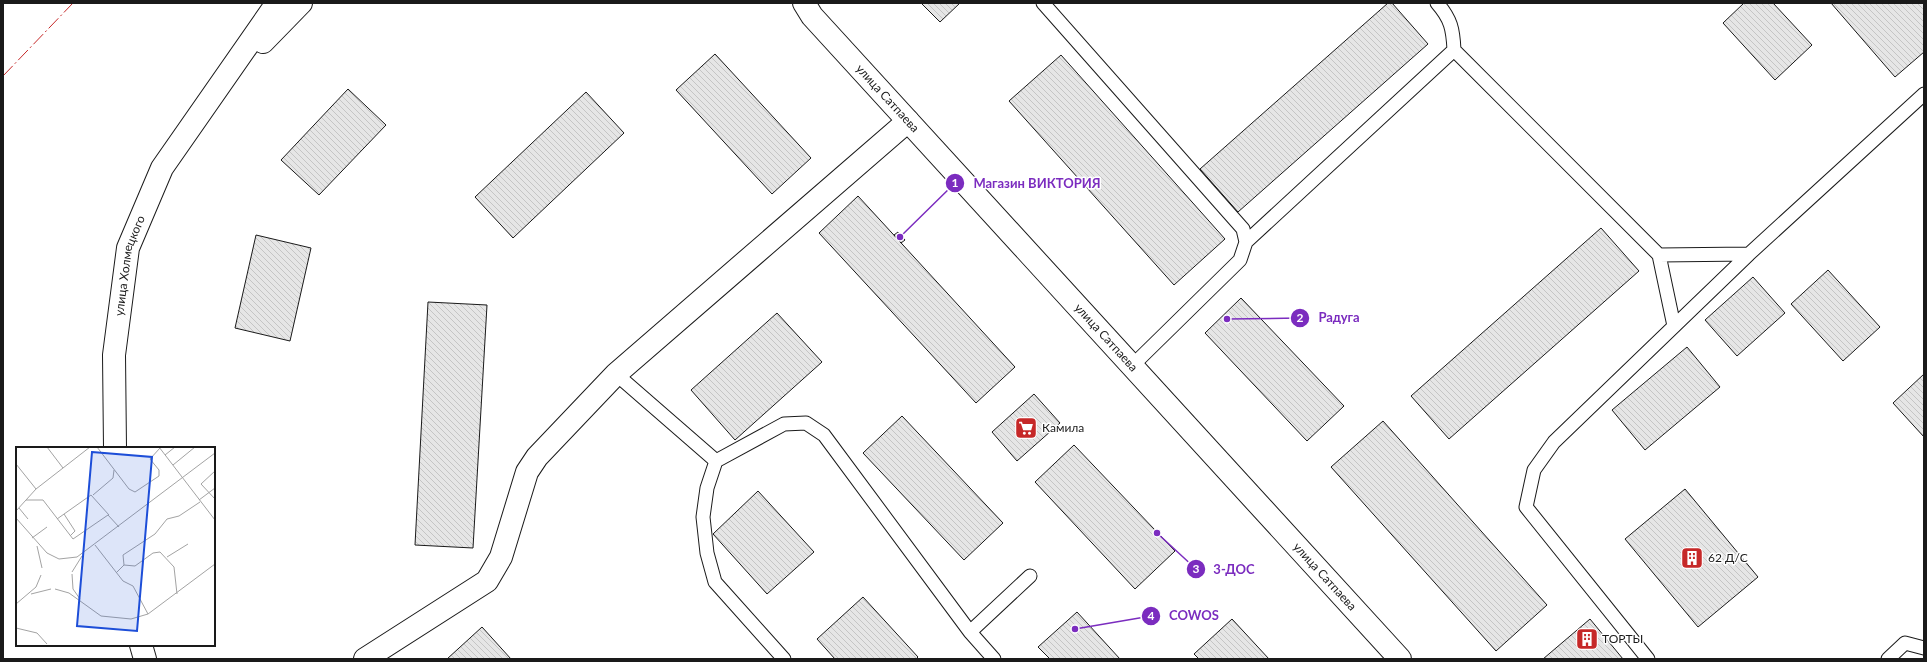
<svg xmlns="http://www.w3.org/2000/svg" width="1927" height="662" viewBox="0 0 1927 662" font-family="Lato,sans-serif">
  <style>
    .building { fill: url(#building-back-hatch); stroke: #1a1a1a }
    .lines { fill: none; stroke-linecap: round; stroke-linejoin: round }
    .service-casing { stroke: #1a1a1a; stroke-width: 15 }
    .minor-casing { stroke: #1a1a1a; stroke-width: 24 }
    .tertiary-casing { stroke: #1a1a1a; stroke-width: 24 }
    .secondary-casing { stroke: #1a1a1a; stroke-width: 24 }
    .service { stroke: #fff; stroke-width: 13 }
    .minor { stroke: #fff; stroke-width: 22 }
    .tertiary { stroke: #fff; stroke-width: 22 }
    .secondary { stroke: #fff; stroke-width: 22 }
    .power { stroke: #c62828; stroke-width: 1; stroke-dasharray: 14 3 2 3; stroke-linecap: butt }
    .labels { text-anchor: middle; stroke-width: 3; stroke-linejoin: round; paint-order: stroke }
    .street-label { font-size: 12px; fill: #1a1a1a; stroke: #fff }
    .poi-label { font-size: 12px; fill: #1a1a1a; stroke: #fff; text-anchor: start }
    .inset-road { fill: none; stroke: #a3a3a3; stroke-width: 1 }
    .view { fill: #1d4ed8; fill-opacity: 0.15; stroke: #1d4ed8; stroke-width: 2 }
    .inset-edge { fill: none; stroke: #1a1a1a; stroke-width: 2 }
    .leader { fill: none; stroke: #7b2cbf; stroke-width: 1.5 }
    .callout-dot { fill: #7b2cbf; stroke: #fff; stroke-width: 1.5 }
    .mark-label { font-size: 12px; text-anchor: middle; font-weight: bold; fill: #fff }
    .callout-label { font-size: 13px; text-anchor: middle; font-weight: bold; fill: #7b2cbf; stroke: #fff; stroke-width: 3; stroke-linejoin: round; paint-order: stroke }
  </style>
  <defs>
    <pattern id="building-back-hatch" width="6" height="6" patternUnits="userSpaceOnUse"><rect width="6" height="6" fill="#e6e6e6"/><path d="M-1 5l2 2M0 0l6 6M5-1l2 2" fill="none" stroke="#c5c5c5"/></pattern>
  </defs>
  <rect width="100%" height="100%" fill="#fff"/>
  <path class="building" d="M921,3H960L940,22Z
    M1388,3H1392L1428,44L1238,212L1200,169Z
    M1744,3H1773L1812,45L1775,80L1723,23Z
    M1831,3H1924V52L1895,77Z
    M715,54L811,158L772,194L676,90Z
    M1061,55L1225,239L1174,285L1009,101Z
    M348,89L386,125L319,195L281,160Z
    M586,92L624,133L513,238L475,197Z
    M858,196L1015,367L976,403L819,233Z
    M1601,228L1639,271L1449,439L1411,396Z
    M898,232L905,240L901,243L894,235Z
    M256,235L311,248L290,341L235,328Z
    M1828,270L1880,327L1843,361L1791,304Z
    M1753,277L1785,313L1737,356L1705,320Z
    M1241,298L1344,406L1307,441L1205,333Z
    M428,302L487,305L473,548L415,545Z
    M777,313L822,362L735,440L691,390Z
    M1687,347L1720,387L1645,450L1612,410Z
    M1924,374V437L1893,403Z
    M1034,394L1060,423L1017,461L992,432Z
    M902,416L1003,523L964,560L863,453Z
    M1383,421L1547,605L1496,651L1331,467Z
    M1074,445L1175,551L1135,589L1035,482Z
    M1685,489L1758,577L1698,627L1625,539Z
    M758,491L814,552L767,594L713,534Z
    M863,597L918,657L916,659H835L817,639Z
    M1077,612L1120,659H1050L1038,647Z
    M1232,619L1269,659H1199L1194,654Z
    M1590,619L1623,659H1543Z
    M482,627L511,659H447Z"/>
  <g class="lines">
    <g class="service-casing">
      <path id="service" d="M1043,3L1243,229L1246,242L1240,260L1132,366
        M1454,50L1659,255L1749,254
        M1246,242L1454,50C1453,29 1451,19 1437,3
        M1659,255L1674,326
        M616,374L716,461L707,488L703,517L707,553L715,582L784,659
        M716,461L784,424L806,423L824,435L970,632L994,659
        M970,632L1030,576
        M1648,659L1526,507L1534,470L1554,442L1749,254L1924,94
        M1888,659L1905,643L1924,648"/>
    </g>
    <g class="minor-casing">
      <path id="minor" d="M365,659L487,581L501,557L527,472L537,457L616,374L908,121"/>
    </g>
    <g class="tertiary-casing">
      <g id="tertiary">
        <path d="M263,42L301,3"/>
        <path id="s1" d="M115,448L114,355L128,248L162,168L277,3"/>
        <path d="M141,645L145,659"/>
      </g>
    </g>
    <g class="secondary-casing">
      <g id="secondary">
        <path id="s2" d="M804,3L812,16L1400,659"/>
      </g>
    </g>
    <use href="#service" class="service"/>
    <use href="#minor" class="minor"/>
    <use href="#tertiary" class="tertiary"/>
    <use href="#secondary" class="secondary"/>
    <path class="power" d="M3,76L73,3"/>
  </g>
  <defs>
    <g id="supermarket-square" transform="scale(1.15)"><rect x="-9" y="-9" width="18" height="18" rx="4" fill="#c62828" stroke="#fff"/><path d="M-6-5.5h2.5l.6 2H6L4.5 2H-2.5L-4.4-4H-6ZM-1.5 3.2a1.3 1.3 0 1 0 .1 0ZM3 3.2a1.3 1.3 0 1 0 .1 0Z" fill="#fff"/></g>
    <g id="building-square" transform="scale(1.15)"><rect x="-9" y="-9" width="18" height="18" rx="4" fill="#c62828" stroke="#fff"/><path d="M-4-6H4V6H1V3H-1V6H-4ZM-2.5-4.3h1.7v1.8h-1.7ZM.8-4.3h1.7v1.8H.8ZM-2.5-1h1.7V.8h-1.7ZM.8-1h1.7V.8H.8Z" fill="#fff"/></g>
  </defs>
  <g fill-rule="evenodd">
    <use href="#supermarket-square" x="1026" y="428"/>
    <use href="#building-square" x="1692" y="558"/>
    <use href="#building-square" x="1587" y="639"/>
  </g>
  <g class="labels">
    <g class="street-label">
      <text dy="4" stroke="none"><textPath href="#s2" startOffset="127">улица Сатпаева</textPath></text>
      <text dy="4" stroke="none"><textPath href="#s1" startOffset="184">улица Холмецкого</textPath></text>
      <text dy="4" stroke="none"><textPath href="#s2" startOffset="451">улица Сатпаева</textPath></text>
      <text dy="4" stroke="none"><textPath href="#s2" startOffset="775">улица Сатпаева</textPath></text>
    </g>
    <g class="poi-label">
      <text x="1042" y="432">Камила</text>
      <text x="1708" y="562">62 Д/С</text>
      <text x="1602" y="643">ТОРТЫ</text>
    </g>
  </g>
  <g transform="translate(16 447)">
    <rect width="199" height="199" fill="#fff"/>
    <path class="inset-road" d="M31,0L47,21M81,0L113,42L119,45L143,29V23L134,12L144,1M143,0L199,73M149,8L159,0M0,17L20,42M157,18L179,0M199,24L185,37L199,52M77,48L97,31L98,23M10,53H27L57,92L92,68L103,80M183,53L199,41M3,61L12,72M0,64L20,42L74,0M48,67L59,84L54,89M0,71L31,106L43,112L61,110L199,6M41,72L75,48L93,68M16,91L31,80M79,98L107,134L117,139L132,167M21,99L26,121M151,110L172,97M108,118L107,108L139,87L151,72L163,69L184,55M56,125L66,109M100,126L108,118L119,119L137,106L144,105L158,120L161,147M56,127L57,142L64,152M39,142L53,146L85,169L115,172L132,167L199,117M15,147L35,142M0,157L20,140L25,128M0,181L21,186L31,197"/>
    <path class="view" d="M76,5L136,10L121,184L61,179Z"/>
    <rect width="199" height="199" class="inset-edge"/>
  </g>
  <path class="leader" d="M900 237L955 183M1227 319L1300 318M1157 533L1196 569M1075 629L1151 616"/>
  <g class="callout-dot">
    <circle cx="900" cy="237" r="4"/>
    <circle cx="1227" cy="319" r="4"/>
    <circle cx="1157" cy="533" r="4"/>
    <circle cx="1075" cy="629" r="4"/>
    <circle cx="955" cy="183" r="10"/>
    <circle cx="1300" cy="318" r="10"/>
    <circle cx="1196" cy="569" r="10"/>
    <circle cx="1151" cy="616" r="10"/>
  </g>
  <g class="mark-label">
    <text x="955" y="187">1</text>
    <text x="1300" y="322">2</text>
    <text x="1196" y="573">3</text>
    <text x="1151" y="620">4</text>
  </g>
  <g class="callout-label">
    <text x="1037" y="188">Магазин ВИКТОРИЯ</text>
    <text x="1339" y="322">Радуга</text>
    <text x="1234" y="574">3-ДОС</text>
    <text x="1194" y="620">COWOS</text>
  </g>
  <rect width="1927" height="662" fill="none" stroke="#1a1a1a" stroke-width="8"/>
</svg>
